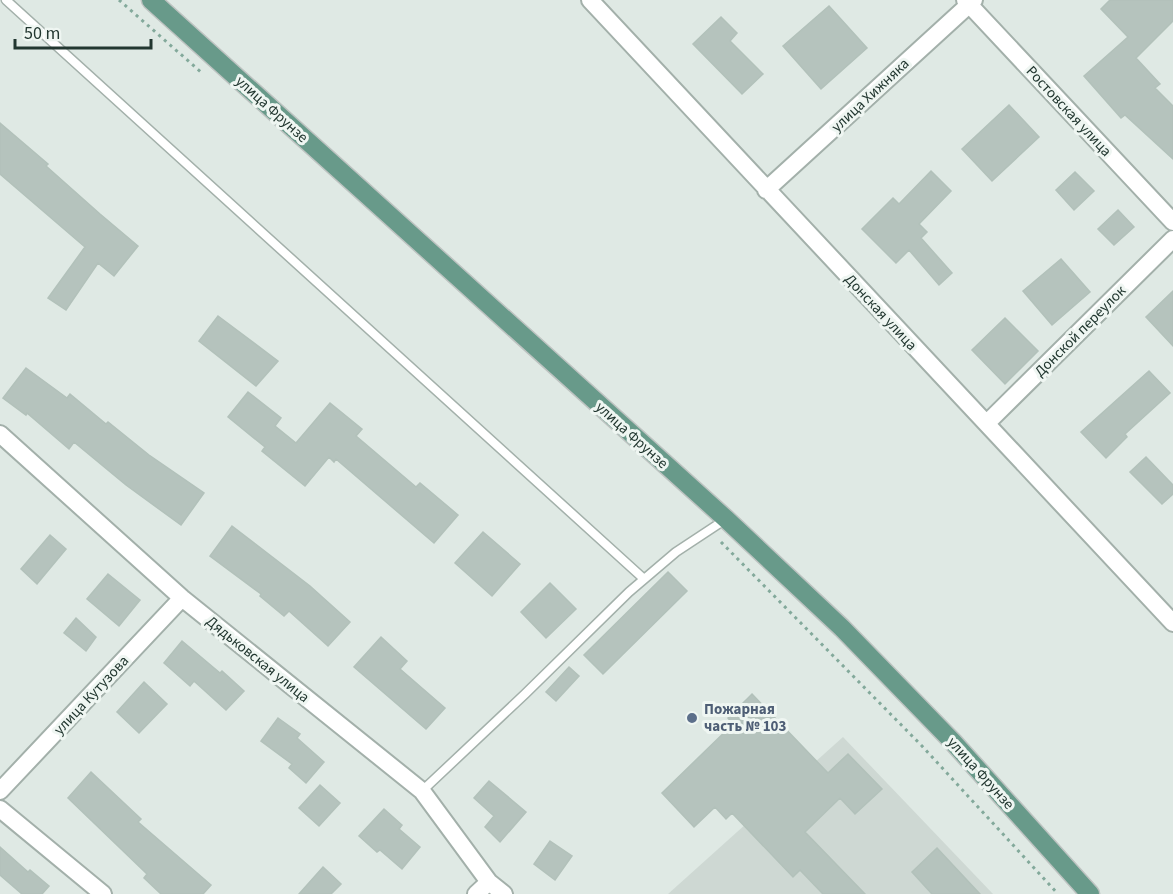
<svg xmlns="http://www.w3.org/2000/svg" width="1173" height="894" viewBox="0 0 1173 894" font-family="'Source Sans 3',sans-serif">
  <style>
    .built { fill: #ced8d3 }
    .building { fill: #b5c3bd; stroke: #b2c1ba; stroke-width: 1.5 }
    .lines { fill: none; stroke-linecap: round; stroke-linejoin: round }
    .lane-casing { stroke: #a3b0aa; stroke-width: 11 }
    .street-casing { stroke: #a3b0aa; stroke-width: 20 }
    .primary-casing { stroke: #bdc3c1; stroke-width: 21 }
    .path { stroke: #83a99b; stroke-width: 3; stroke-dasharray: 3 4.5; stroke-linecap: butt }
    .lane { stroke: #fff; stroke-width: 8 }
    .street { stroke: #fff; stroke-width: 16 }
    .primary { stroke: #689a8a; stroke-width: 18 }
    .service-dot { fill: #5c6f8a; stroke: #eff6f2; stroke-width: 2 }
    .labels { text-anchor: middle; stroke-width: 6; stroke-linejoin: round; paint-order: stroke }
    .street-label { font-size: 15px; fill: #223730; stroke: #eff6f2 }
    .service-label { font-size: 15px; font-weight: bold; fill: #4e5e75; stroke: #eff6f2; text-anchor: start }
  </style>
  <rect width="100%" height="100%" fill="#dfe9e4"/>
  <path class="built" d="M843,737L993,894H668Z"/>
  <path class="building" d="M1110,0H1173V21L1136,58L1160,84L1155,88L1173,106V159L1125,115L1121,118L1084,76L1128,37L1101,9Z
    M829,6L867,48L821,89L783,46Z
    M721,17L737,33L730,41L763,74L742,94L693,44Z
    M1009,105L1039,137L992,181L962,149Z
    M0,123L48,164L46,166L100,214L138,246L114,276L98,263L66,310L48,298L85,247L0,174Z
    M931,171L951,191L919,224L927,232L921,238L952,273L939,285L909,250L896,263L862,229L893,198L899,204Z
    M1075,172L1094,191L1074,210L1056,190Z
    M1118,210L1134,227L1114,245L1098,229Z
    M1061,259L1090,292L1052,325L1023,291Z
    M1173,291V346L1146,317Z
    M218,316L278,361L256,386L199,341Z
    M1005,318L1038,351L1005,384L972,350Z
    M26,368L67,398L70,394L106,424L108,422L149,455L204,493L181,525L126,485L74,442L69,449L27,413L26,415L3,398Z
    M1149,371L1170,393L1125,434L1127,437L1106,458L1081,432Z
    M248,392L281,418L275,426L296,443L330,403L362,429L356,436L416,487L420,483L458,515L434,543L336,459L334,462L329,457L305,486L262,451L265,447L228,417Z
    M1146,457L1173,485V494L1162,504L1130,472Z
    M232,526L310,586L350,622L328,646L289,611L284,616L260,596L261,594L210,556Z
    M483,532L520,564L492,596L455,563Z
    M50,535L66,549L37,584L21,569Z
    M668,572L687,591L603,674L584,655Z
    M108,574L140,600L119,626L87,599Z
    M550,583L576,609L546,638L521,612Z
    M76,618L96,637L86,651L64,633Z
    M381,637L407,661L400,669L445,708L426,729L354,667Z
    M182,641L220,673L222,671L244,691L226,710L194,681L190,686L164,663Z
    M569,667L579,676L556,701L546,692Z
    M144,682L167,704L139,733L117,712Z
    M752,694L828,773L848,754L882,789L855,814L840,798L805,832L865,894H823L800,870L793,877L732,813L726,819L715,807L694,827L662,793L733,724L728,718Z
    M278,718L300,734L297,738L324,762L306,783L289,768L292,764L261,741Z
    M91,772L141,819L138,822L211,885L203,894H161L144,878L147,874L68,798Z
    M489,781L526,812L500,842L485,827L494,816L474,798Z
    M320,785L340,803L319,826L299,808Z
    M384,809L402,825L399,829L420,847L402,869L380,850L377,852L359,836Z
    M550,841L572,856L555,880L534,864Z
    M0,847L28,872L30,870L49,886L42,894H22L0,875Z
    M937,848L980,894H932L912,872Z
    M323,867L341,884L331,894H299Z"/>
  <g class="lines">
    <g class="lane-casing">
      <path id="lane" d="M6,0L644,579
        M422,791L525,694L629,592L676,552L726,519"/>
    </g>
    <g class="street-casing">
      <path id="street" d="M590,0L1173,623
        M965,0L1173,222
        M766,190L974,0
        M987,423L1173,239
        M0,434L182,598L422,791L489,882L504,894
        M0,791L182,598
        M0,809L103,894
        M476,894L489,882"/>
    </g>
    <g class="primary-casing">
      <path id="primary" d="M151,0L726,519L842,628L953,742L1090,894"/>
    </g>
    <path class="path" d="M119,0L202,73
      M721,542L922,746L1058,894"/>
    <use href="#lane" class="lane"/>
    <use href="#street" class="street"/>
    <use href="#primary" class="primary"/>
  </g>
  <circle class="service-dot" cx="692" cy="718" r="6"/>
  <g class="labels">
    <g class="street-label">
      <text transform="translate(870 95) rotate(-43)" y="5">улица Хижняка</text>
      <text transform="translate(272 109) rotate(42)" y="5">улица Фрунзе</text>
      <text transform="translate(1069 111) rotate(47)" y="5">Ростовская улица</text>
      <text transform="translate(881 312) rotate(47)" y="5">Донская улица</text>
      <text transform="translate(1080 331) rotate(-45)" y="5">Донской переулок</text>
      <text transform="translate(632 435) rotate(42)" y="5">улица Фрунзе</text>
      <text transform="translate(258 659) rotate(39)" y="5">Дядьковская улица</text>
      <text transform="translate(91 695) rotate(-47)" y="5">улица Кутузова</text>
      <text transform="translate(981 773) rotate(48)" y="5">улица Фрунзе</text>
    </g>
    <g class="service-label">
      <text x="704" y="714">Пожарная<tspan x="704" dy="17">часть № 103</tspan></text>
    </g>
  </g>
  <path d="M15 39v9h136v-9" fill="none" stroke="#223730" stroke-width="3"/>
  <text x="24" y="39" font-size="18" fill="#223730" stroke="#eff6f2" stroke-width="4.5" paint-order="stroke">50 m</text>
</svg>
